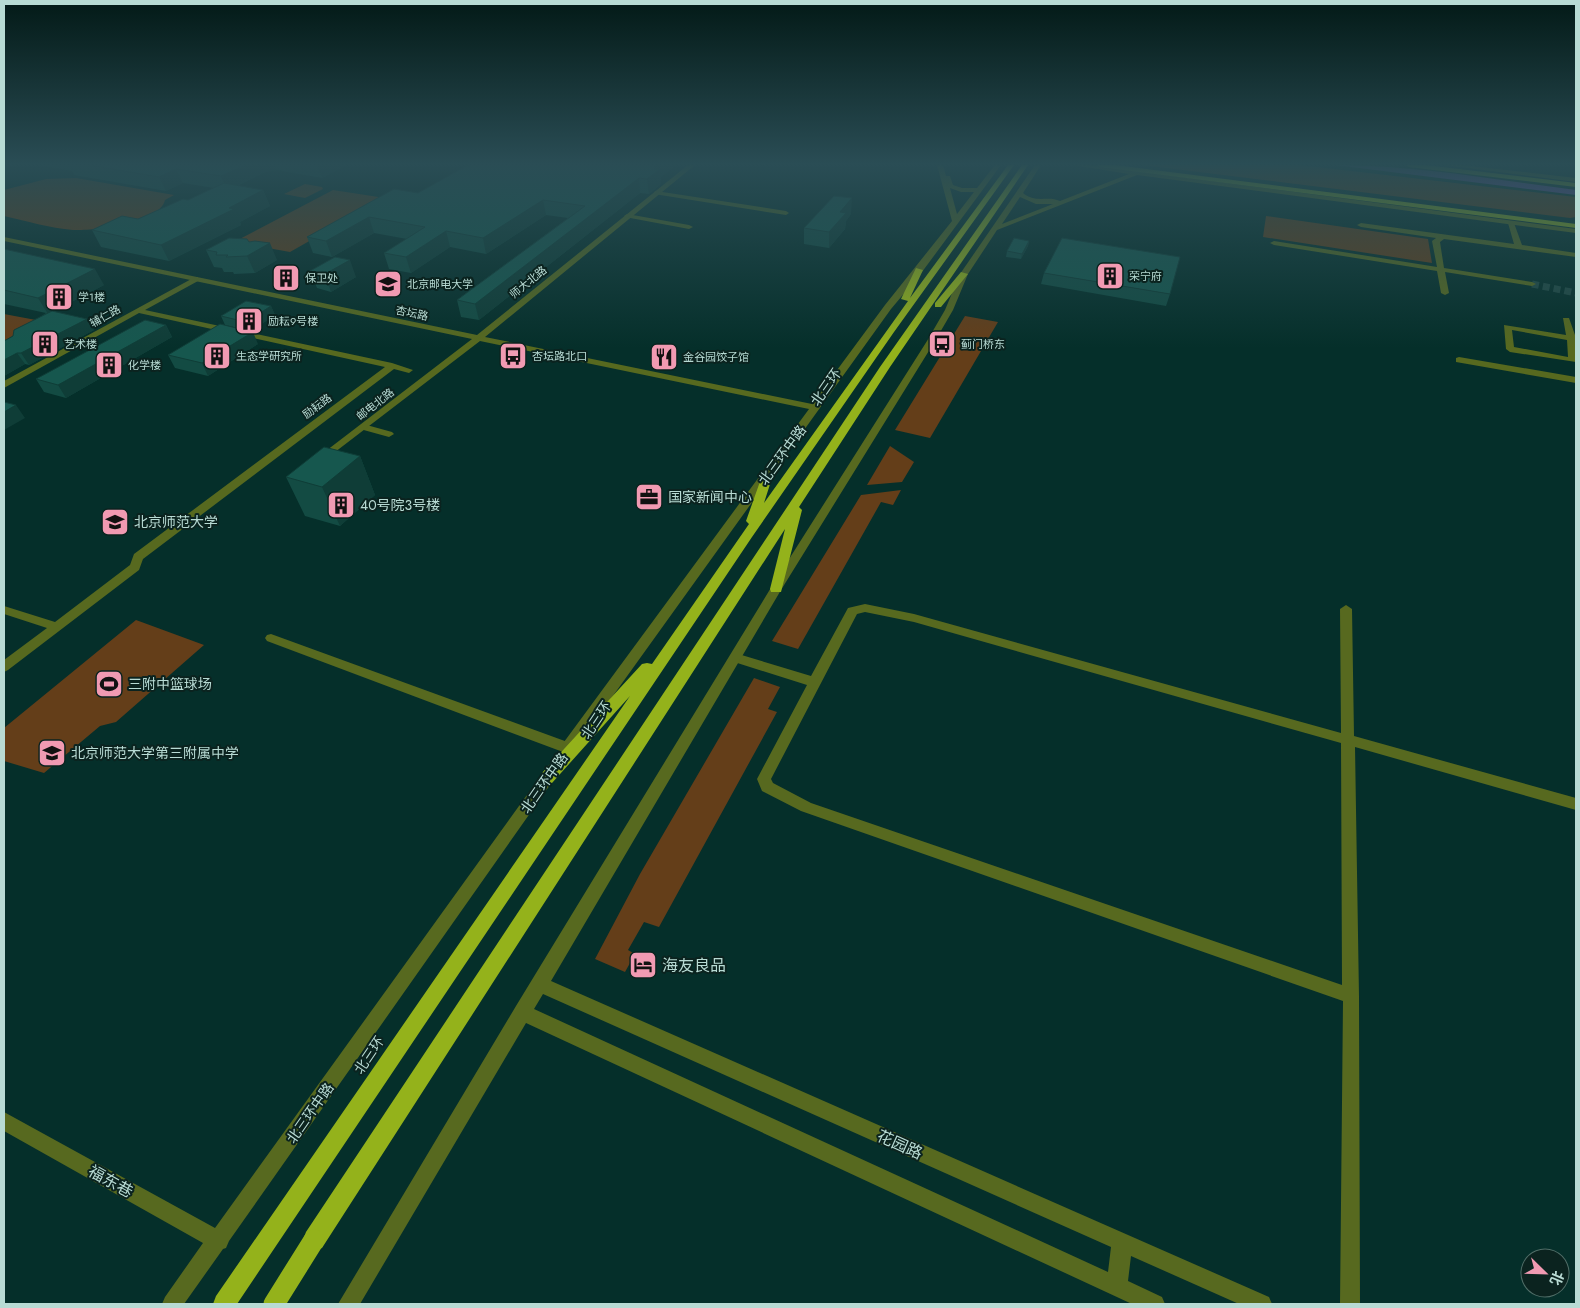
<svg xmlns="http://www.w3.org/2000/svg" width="1580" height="1308" viewBox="0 0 1580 1308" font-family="Jost,'Noto Sans SC',sans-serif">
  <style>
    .green { fill: #643e19 }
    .water { fill: #7a4ab4 }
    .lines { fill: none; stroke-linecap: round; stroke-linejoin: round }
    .minor-tunnel { stroke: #204944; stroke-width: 7; stroke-dasharray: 7 4; stroke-linecap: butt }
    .minor { fill: #57691f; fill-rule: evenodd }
    .tertiary { fill: #57691f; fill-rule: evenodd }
    .trunk { fill: #94b21b; fill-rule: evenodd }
    .trunk-bridge { stroke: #94b21b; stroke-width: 21 }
    .wall { fill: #134b43 }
    .shaded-wall { fill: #0f3d37 }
    .building { fill: #16574e; stroke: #0f3d37 }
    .labels { text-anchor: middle; stroke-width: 4; stroke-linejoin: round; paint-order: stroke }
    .far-poi-label { font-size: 11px; fill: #b8dbd4; stroke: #0b231f; text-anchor: start }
    .far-street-label { font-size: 11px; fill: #b8dbd4; stroke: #0b231f }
    .street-label { font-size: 14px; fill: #b8dbd4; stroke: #0b231f }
    .poi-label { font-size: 14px; fill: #b8dbd4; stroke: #0b231f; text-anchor: start }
    .near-poi-label { font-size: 16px; fill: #b8dbd4; stroke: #0b231f; text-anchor: start }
    .near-street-label { font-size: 16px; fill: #b8dbd4; stroke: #0b231f }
  </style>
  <rect width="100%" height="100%" fill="#052f2a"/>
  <path class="green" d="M1142,165H1300L1576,197V217L1570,218Z
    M76,178L174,195L165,200C160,223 93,231 73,230C50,228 26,221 4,216V190L46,179Z
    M305,184L322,187L323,189L305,198L284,194Z
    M333,190L385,198L290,252L234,242Z
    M1266,216L1428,239L1432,263L1263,237Z
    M4,314L36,320L4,350Z
    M965,316L998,322L930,438L895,430Z
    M890,446L914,462L902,482L867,485Z
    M901,490L893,505L881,502L798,649L772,641L861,495Z
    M136,620L204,645L116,722L100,726L44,773L4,761V728Z
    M754,678L780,687L768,709L777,712L659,927L644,922L628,950L635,954L625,972L595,959L640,874Z"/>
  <path class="water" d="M1335,165C1414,165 1497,180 1576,190V195Z"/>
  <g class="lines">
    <path class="minor-tunnel" d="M1532,284L1576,293"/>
    <path class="minor" d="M656,191L786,211L789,213L786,215L654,194V192Z
      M627,214L689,225L693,227L689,229L625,217L624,216Z
      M1511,221L1514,223L1522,245L1576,253V257L1444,239L1440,242L1444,268L1532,282L1536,284L1532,286L1445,272L1449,293L1445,295L1441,293L1437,271L1274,245L1270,243L1274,241L1437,267L1432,241L1436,238L1361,227L1357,225L1361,223L1514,244L1508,223Z
      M195,277H198V281L145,310L392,363L413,370L409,373L394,369L143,559L139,570L8,670L4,672V660L47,628L4,614V606L55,622L130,565L134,554L385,367L139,313L4,388V381Z
      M1563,318H1569L1575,335L1576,336V362L1510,352L1506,349L1504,325L1566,335ZM1512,330L1567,340L1568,357L1514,347Z
      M1459,357L1576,377V383L1456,362V358Z
      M363,424L392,432L394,434L389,437L360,429L358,427Z
      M865,604L914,614L1341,733L1340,609L1346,605L1352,609L1354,736L1576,798V810L1355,747L1359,996L1360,1304H1340L1343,1001L801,811L762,791L757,779L807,685L731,661L729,658L731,655L735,653L811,676L848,608ZM865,612L914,622L1341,743L1342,985L811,803L773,783L771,779L857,614Z
      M271,634L573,744L575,748L573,752L568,753L563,752L267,641L265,638L267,635Z"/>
    <path class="tertiary" d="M688,165H695L485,337L812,404L885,305L952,221L937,165H943L946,176H950L953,185L962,188H977L995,165H1001L922,272L891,309L574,750L569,751L564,750L562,746L564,742L809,409L480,341L322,462L318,461V457L472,339L4,241V237L477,335ZM950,188L961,192H974L957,214Z
      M1035,165H1041L1023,193C1036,204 1048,195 1060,201L1129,174L1073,165H1089L1576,229V233L1137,175L997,230L968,274L953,310L935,341L781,590L551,981L1269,1297L1272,1304H1239L1131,1256L1128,1281L1162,1297L1165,1304H1132L526,1023L360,1304H338L516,1006L772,586L927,341L945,310L960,274ZM1020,197L1036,204H1053L1002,224ZM543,994L1111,1247L1108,1272L534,1009Z
      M1444,165H1462L1576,178V182Z
      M552,765L557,767L559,771L557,775L229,1241L226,1248L223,1249L184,1304H162L165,1297L203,1243L4,1131V1112L215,1228L547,767Z"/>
    <path class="trunk" d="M1008,165H1014L894,332L752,537L237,1304H213L216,1296L630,696L552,783L547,784L542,783L539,778L542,773L642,664L647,663L652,664L749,524L746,521L762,476L766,475L772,478L764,503L908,301L901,299L916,268L923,270L910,298Z
      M1022,165H1028L890,367L799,507L802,510L781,592H771L770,589L785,529L322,1248L314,1251L306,1248L303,1240L306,1232L880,367Z
      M1097,165H1115L1576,224V228L1100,167Z
      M1406,165H1425L1576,183V187L1409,167Z
      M961,272L968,274L941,307H935V303Z"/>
    <path class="trunk-bridge" d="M274,1304L314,1240"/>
  </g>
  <path class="wall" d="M38,165H347L322,178L277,170L265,172L237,186L263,190L270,206L240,222L241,225L169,261L101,247L92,230L138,219L188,200L214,188L183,183L166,191L74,175L72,171Z
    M468,165H676L661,177V184L649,194L640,193L479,320L461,317L457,300L568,218L546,215L486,254L450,247L411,273L389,269L384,253L407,239L374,233L332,257L313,253L307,237L418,193Z
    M851,214L846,221L845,229L829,248L804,244V228Z
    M1029,241L1028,246L1021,259L1006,257L1007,251Z
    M249,242L277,260L255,273L234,274L233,272H224L222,268L214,267L206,250Z
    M4,249L104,285L54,311L94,330L29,365L25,364L4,376V341L13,336L46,313L4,304Z
    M310,271L356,277L331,292L317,288Z
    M1044,273L1170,294L1166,306L1041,284Z
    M271,306L275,315L251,331L225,325L221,316Z
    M166,325L172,337L66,398L44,392L36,379Z
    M258,344L208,376L175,368L168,355Z
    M360,456L375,495L340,526L305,516L286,477Z"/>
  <path class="shaded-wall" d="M4,165H17L4,169Z
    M246,165H275L277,170L265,172L227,190L221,176Z
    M317,165H347L322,178Z
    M656,165H676L661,177V184L649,194L647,179L654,167Z
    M176,169L183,183L166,191L159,177Z
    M639,178L640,193L479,320L475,304Z
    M263,190L270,206L240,222L241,225L169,261L161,245L229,208Z
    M852,198L851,214L846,221L845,229L829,248V232L840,212Z
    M543,200L546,215L486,254L483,238Z
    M369,217L374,233L332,257L326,241Z
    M446,231L450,247L411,273L406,257Z
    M1029,241L1028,246L1021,259L1022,254Z
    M270,243L277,260L255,273L247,256Z
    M350,260L356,277L331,292L325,274Z
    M95,269L104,285L48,314L38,298Z
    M271,306L275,315L251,331L246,322Z
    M87,319L94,330L29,365L21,353Z
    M166,325L172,337L66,398L58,385Z
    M253,332L258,344L208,376L202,363Z
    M17,353L25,364L4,376V360Z
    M16,405L25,418L4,430V412Z
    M360,456L375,495L340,526L322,487Z"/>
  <path class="building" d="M89,165H246L221,176L176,169L159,177Z
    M468,165H656L654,167H656L654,169H660L647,179L639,178L475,304L457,300L585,206L543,200L483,238L446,231L406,257L384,253L425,227L369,217L326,241L307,237L394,189L418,193Z
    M224,183L263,190L229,208L234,209L161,245L92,230L122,216L138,219L183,199L188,200Z
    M834,196L852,198L840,212L846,213L829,232L804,228Z
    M229,238L247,239L249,242L255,241L270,243L247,256L226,257L228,255H216L217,252L206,250Z
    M1014,238L1029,241L1022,254L1007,251Z
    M1062,238L1180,257L1170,294L1044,273Z
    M4,249L95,269L38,298L4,290Z
    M335,257L350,260L325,274L310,271Z
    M246,301L271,306L246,322L221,316Z
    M52,311L87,319L21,353H17L4,360V341L13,336L14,330Z
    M145,320L166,325L58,385L36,379Z
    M220,324L253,332L202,363L168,355Z
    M4,402L16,405L4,412Z
    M324,447L360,456L322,487L286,477Z"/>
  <linearGradient id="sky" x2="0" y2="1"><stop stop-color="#031a17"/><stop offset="0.47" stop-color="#2a4d55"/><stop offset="1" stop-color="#2a4d55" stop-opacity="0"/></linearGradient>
  <rect width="1580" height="348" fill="url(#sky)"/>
  <defs>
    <g id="building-square" transform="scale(1.4375)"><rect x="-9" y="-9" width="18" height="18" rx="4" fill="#f19ab2" stroke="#0b231f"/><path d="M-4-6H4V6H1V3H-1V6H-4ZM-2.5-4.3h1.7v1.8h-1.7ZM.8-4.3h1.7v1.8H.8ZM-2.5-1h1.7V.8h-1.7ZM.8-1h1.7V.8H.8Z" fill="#111"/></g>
    <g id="university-square" transform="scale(1.4375)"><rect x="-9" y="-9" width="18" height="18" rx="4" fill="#f19ab2" stroke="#0b231f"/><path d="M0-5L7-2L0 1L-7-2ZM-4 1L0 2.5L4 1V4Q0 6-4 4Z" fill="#111"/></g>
    <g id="bus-square" transform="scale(1.4375)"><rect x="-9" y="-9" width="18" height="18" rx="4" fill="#f19ab2" stroke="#0b231f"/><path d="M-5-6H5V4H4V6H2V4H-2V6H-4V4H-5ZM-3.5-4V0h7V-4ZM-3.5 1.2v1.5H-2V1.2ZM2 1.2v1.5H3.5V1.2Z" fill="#111"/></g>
    <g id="restaurant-square" transform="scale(1.4375)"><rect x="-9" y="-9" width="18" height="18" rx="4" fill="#f19ab2" stroke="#0b231f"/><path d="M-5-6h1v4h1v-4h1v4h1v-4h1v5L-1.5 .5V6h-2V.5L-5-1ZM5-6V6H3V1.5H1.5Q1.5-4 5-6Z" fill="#111"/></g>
    <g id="office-square" transform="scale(1.4375)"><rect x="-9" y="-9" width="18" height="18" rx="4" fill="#f19ab2" stroke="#0b231f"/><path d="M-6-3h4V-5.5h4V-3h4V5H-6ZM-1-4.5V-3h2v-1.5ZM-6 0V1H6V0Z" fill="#111"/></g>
    <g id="stadium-square" transform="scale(1.4375)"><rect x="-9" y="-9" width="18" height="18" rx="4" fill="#f19ab2" stroke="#0b231f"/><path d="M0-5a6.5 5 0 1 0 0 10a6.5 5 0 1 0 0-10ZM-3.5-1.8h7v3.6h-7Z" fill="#111"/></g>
    <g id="school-square" transform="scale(1.4375)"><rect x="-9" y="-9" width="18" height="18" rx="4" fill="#f19ab2" stroke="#0b231f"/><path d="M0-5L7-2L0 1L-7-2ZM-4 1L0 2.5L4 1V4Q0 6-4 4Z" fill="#111"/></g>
    <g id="hotel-square" transform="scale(1.4375)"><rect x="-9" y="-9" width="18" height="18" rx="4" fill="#f19ab2" stroke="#0b231f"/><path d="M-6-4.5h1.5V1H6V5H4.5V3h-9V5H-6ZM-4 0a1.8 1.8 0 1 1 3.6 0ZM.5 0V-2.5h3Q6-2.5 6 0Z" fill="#111"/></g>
  </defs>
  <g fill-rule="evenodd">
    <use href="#building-square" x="1110" y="276"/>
    <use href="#building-square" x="286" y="278"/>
    <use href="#university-square" x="388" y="284"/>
    <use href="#building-square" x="59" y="297"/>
    <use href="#building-square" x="249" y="321"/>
    <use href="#building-square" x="45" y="344"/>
    <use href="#bus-square" x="942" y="344"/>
    <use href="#building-square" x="217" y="356"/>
    <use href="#bus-square" x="513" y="356"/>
    <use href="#restaurant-square" x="664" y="357"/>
    <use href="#building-square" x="109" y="365"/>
    <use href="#office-square" x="649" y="497"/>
    <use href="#building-square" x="341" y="505"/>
    <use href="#university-square" x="115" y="522"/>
    <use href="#stadium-square" x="109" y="684"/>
    <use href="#school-square" x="52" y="753"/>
    <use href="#hotel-square" x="643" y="965"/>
  </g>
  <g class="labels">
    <g class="far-poi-label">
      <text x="1129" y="280">荣宁府</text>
      <text x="305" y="282">保卫处</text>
      <text x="407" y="288">北京邮电大学</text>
      <text x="78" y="301">学1楼</text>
      <text x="268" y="325">励耘9号楼</text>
      <text x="64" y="348">艺术楼</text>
      <text x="961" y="348">蓟门桥东</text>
      <text x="236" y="360">生态学研究所</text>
      <text x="532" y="360">杏坛路北口</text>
      <text x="683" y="361">金谷园饺子馆</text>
      <text x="128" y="369">化学楼</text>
    </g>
    <g class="far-street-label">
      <text transform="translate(528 282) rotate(-39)" y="4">师大北路</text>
      <text transform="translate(412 313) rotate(12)" y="4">杏坛路</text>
      <text transform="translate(105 316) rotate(-29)" y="4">辅仁路</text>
      <text transform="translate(375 404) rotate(-38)" y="4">邮电北路</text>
      <text transform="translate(317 406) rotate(-37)" y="4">励耘路</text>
    </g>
    <g class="street-label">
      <text transform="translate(826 387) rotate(-55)" y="5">北三环</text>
      <text transform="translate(782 455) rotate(-54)" y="5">北三环中路</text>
      <text transform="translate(596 720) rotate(-56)" y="5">北三环</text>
      <text transform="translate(544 783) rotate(-55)" y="5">北三环中路</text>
      <text transform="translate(369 1055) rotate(-56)" y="5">北三环</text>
      <text transform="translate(310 1113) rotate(-55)" y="5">北三环中路</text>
    </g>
    <g class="poi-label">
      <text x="668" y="502">国家新闻中心</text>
      <text x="360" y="510">40号院3号楼</text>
      <text x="134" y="527">北京师范大学</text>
      <text x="128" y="689">三附中篮球场</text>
      <text x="71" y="758">北京师范大学第三附属中学</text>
    </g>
    <g class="near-poi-label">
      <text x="662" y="971">海友良品</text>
    </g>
    <g class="near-street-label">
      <text transform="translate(900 1144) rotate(24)" y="6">花园路</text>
      <text transform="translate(111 1181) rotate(29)" y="6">福东巷</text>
    </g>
  </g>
  <rect width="1580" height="1308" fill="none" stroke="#b8dbd4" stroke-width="10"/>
  <g transform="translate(1545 1273) rotate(113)"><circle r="24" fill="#0b231f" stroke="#506d67"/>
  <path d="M0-4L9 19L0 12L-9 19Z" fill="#f19ab2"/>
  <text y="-8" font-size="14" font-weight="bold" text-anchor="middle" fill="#b8dbd4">北</text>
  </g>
</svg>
